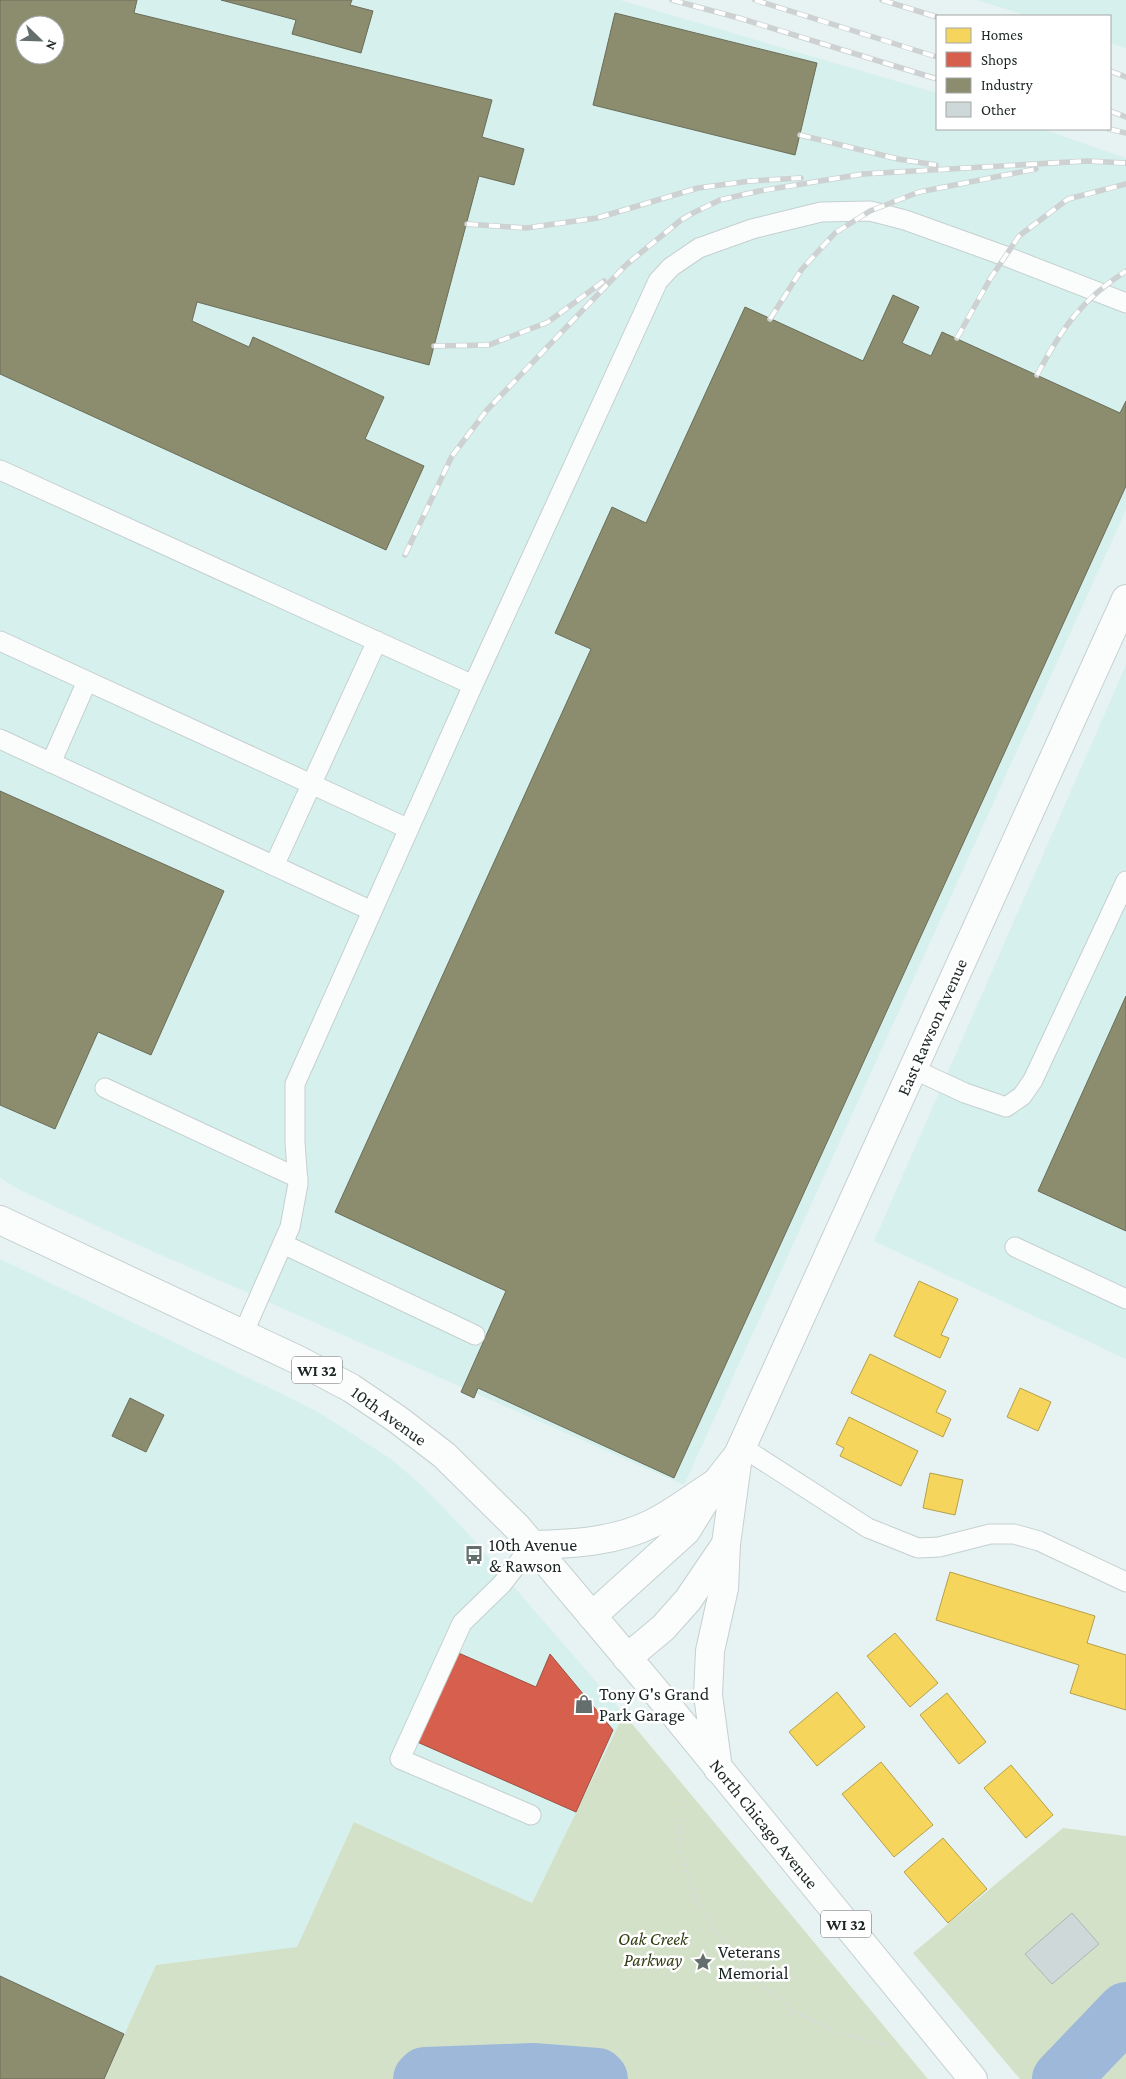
<svg xmlns="http://www.w3.org/2000/svg" width="1126" height="2079" viewBox="0 0 1126 2079" font-family="'Crimson Pro',serif">
  <style>
    .built { fill: #d6f0ed; fill-rule: evenodd }
    .green { fill: #d4e1c9 }
    .homes { fill: #f6d55c; stroke: #b5a04c }
    .shops { fill: #d6604d; stroke: #9e4f41 }
    .industry { fill: #8c8c6e; stroke: #6a6d58; fill-rule: evenodd }
    .lines { fill: none; stroke-linecap: round; stroke-linejoin: round }
    .river { stroke: #9db8d9; stroke-width: 58 }
    .building { fill: #ced8d9; stroke: #acb6b7 }
    .service-casing { stroke: #c5d0cf; stroke-width: 21 }
    .secondary-casing { stroke: #c5d0cf; stroke-width: 30 }
    .primary-casing { stroke: #c5d0cf; stroke-width: 30 }
    .path { stroke: #d8dbdb; stroke-width: 3; stroke-dasharray: 2.5 4; stroke-linecap: butt }
    .service { stroke: #fbfdfd; stroke-width: 19 }
    .secondary { stroke: #fbfdfd; stroke-width: 28 }
    .primary { stroke: #fbfdfd; stroke-width: 28 }
    .rail-casing { stroke: #cdd1d1; stroke-width: 5.5 }
    .rail { stroke: #fff; stroke-width: 4; stroke-dasharray: 11; stroke-linecap: butt }
    .labels { text-anchor: middle; stroke-width: 5; stroke-linejoin: round; paint-order: stroke }
    .shield { fill: #fff; stroke: #606766; stroke-width: 1 }
    .shield-label { font-size: 16px; font-weight: bold; fill: #1c2625 }
    .street-label { font-size: 18px; fill: #1c2625; stroke: #fff }
    .poi-label { font-size: 18px; fill: #1c2625; stroke: #fff; text-anchor: start }
    .park-label { font-size: 18px; font-style: italic; fill: #343e14; stroke: #fff }
  </style>
  <rect width="100%" height="100%" fill="#e6f3f2"/>
  <path class="built" d="M0,0H620L937,93V129H1042L1126,158V510L684,1485L116,1235L20,1190L0,1178ZM25,25H55V55H25Z
    M977,0H1126V48L1110,43V16H1027Z
    M1126,665V1359L874,1241Z
    M0,1259L284,1395L323,1415L391,1459L422,1486L464,1529L624,1714L532,1903L354,1822L297,1947L156,1965L104,2079H0Z"/>
  <path class="green" d="M624,1714L928,2079H104L156,1965L297,1947L354,1822L532,1903Z
    M1063,1828L1126,1836V2079H1020L913,1953Z"/>
  <path class="homes" d="M919,1281L958,1299L941,1335L949,1338L940,1358L894,1336Z
    M870,1354L946,1391L936,1412L951,1419L943,1437L851,1393Z
    M1020,1388L1051,1402L1038,1431L1007,1417Z
    M849,1417L918,1451L901,1486L840,1456L844,1448L836,1444Z
    M930,1473L963,1480L955,1515L923,1508Z
    M950,1572L1095,1616L1087,1643L1126,1655V1710L1070,1693L1079,1665L936,1620Z
    M895,1633L938,1683L910,1707L867,1656Z
    M837,1692L865,1727L817,1766L789,1732Z
    M947,1693L986,1742L959,1764L920,1715Z
    M881,1762L933,1825L894,1857L842,1794Z
    M1011,1765L1053,1815L1026,1838L984,1788Z
    M943,1838L987,1889L948,1923L904,1872Z"/>
  <path class="shops" d="M454,1651L536,1687L550,1654L613,1730L576,1812L415,1741Z"/>
  <path class="industry" d="M0,0H137L134,13L492,100L482,137L524,149L514,185L479,176L429,365L197,302L192,321L249,347L253,337L384,397L365,439L424,466L386,550L0,374ZM25,25H55V55H25Z
    M221,0H352L350,5L373,11L361,53L292,34L296,20Z
    M615,13L817,63L795,155L593,105Z
    M893,295L919,307L902,343L931,356L942,332L1120,413L1126,401V486L674,1478L478,1388L474,1398L461,1392L506,1291L335,1212L591,649L555,633L612,507L646,523L745,307L863,361Z
    M0,791L224,891L151,1055L98,1032L55,1129L0,1105Z
    M1126,996V1231L1038,1191Z
    M130,1398L164,1415L146,1452L112,1436Z
    M0,1976L124,2034L104,2079H0Z"/>
  <g class="lines">
    <path class="river" d="M422,2079L425,2076L533,2072L597,2077L599,2079
      M1061,2079L1126,2011"/>
  </g>
  <path class="building" d="M1072,1913L1099,1944L1052,1984L1025,1954Z"/>
  <g class="lines">
    <g class="service-casing">
      <path id="service" d="M0,470L473,685
        M0,641L409,829
        M0,739L372,911
        M51,763L87,681
        M274,866L377,641
        M913,1069L965,1093L1006,1107L1022,1096L1033,1080L1126,881
        M105,1088L298,1178
        M283,1244L475,1335
        M1015,1247L1126,1299
        M243,1334L290,1227L298,1184L295,1142V1084L473,685L658,281L671,267L699,248L752,229L821,212L870,211L905,220L1005,256L1126,303
        M742,1447L868,1528L918,1548L939,1547L990,1534H1014L1039,1541L1126,1582
        M531,1815L400,1759L462,1623L502,1584L532,1545"/>
    </g>
    <g class="secondary-casing">
      <path id="secondary" d="M592,1616L686,1531L716,1483L738,1455L1126,599
        M627,1658L663,1628L688,1600L726,1544L738,1456"/>
    </g>
    <g class="primary-casing">
      <path id="primary" d="M0,1220L298,1360L351,1388L397,1419L444,1455L517,1527L653,1688L973,2079
        M532,1545C572,1544 616,1542 653,1523C675,1512 695,1496 716,1483
        M718,1769L708,1695L710,1651L724,1588L726,1544"/>
    </g>
    <path class="path" d="M683,1799L680,1851L694,1895L717,1932L755,1978L794,2012L841,2034L888,2045"/>
    <use href="#service" class="service"/>
    <use href="#secondary" class="secondary"/>
    <use href="#primary" class="primary"/>
    <g class="rail-casing">
      <path id="rail" d="M672,0L739,18L937,79
        M755,0L937,57
        M882,0L937,17
        M1110,71L1126,77
        M1110,111L1126,117
        M1109,129L1126,133
        M800,135L898,159L936,165
        M467,224L526,228L597,218L698,188L750,181L801,178
        M770,319L802,269L835,233L870,211L919,192L1036,169
        M957,338L990,279L1019,236L1068,199L1126,184
        M434,346L489,345L548,322L604,281
        M1037,375C1062,328 1081,300 1126,271
        M405,555L452,456L487,410L627,264L681,220L693,213L720,200L759,191L863,174L1087,161L1126,163"/>
    </g>
    <use href="#rail" class="rail"/>
  </g>
  <defs>
    <g id="bus-bare" transform="scale(1.5)"><path d="M-5-6H5V4H4V6H2V4H-2V6H-4V4H-5ZM-3.5-4V0h7V-4ZM-3.5 1.2v1.5H-2V1.2ZM2 1.2v1.5H3.5V1.2Z" fill="#636e6d" stroke="#fff" stroke-width="2.5" paint-order="stroke"/></g>
    <g id="shop-bare" transform="scale(1.5)"><path d="M-5-2.5h2.3a2.7 3.5 0 0 1 5.4 0H5L5.5 6h-11ZM-1.5-2.5h3a1.5 2.3 0 0 0-3 0Z" fill="#636e6d" stroke="#fff" stroke-width="2.5" paint-order="stroke"/></g>
    <g id="sight-bare" transform="scale(1.5)"><path d="M0-6L1.8-2.2L6-1.7L2.9 1.2L3.7 5.4L0 3.3L-3.7 5.4L-2.9 1.2L-6-1.7L-1.8-2.2Z" fill="#636e6d" stroke="#fff" stroke-width="2.5" paint-order="stroke"/></g>
  </defs>
  <g fill-rule="evenodd">
    <use href="#bus-bare" x="474" y="1555"/>
    <use href="#shop-bare" x="584" y="1704"/>
    <use href="#sight-bare" x="703" y="1962"/>
  </g>
  <g class="labels">
    <g class="shield">
      <rect x="292" y="1356.5" width="50" height="27" rx="4"/>
      <rect x="821" y="1910.5" width="50" height="27" rx="4"/>
    </g>
    <g class="shield-label">
      <text x="317" y="1376">WI 32</text>
      <text x="846" y="1930">WI 32</text>
    </g>
    <g class="street-label">
      <text transform="translate(932 1027) rotate(-66)" y="6">East Rawson Avenue</text>
      <text transform="translate(389 1416) rotate(36)" y="6">10th Avenue</text>
      <text transform="translate(764 1824) rotate(51)" y="6">North Chicago Avenue</text>
    </g>
    <g class="poi-label">
      <text x="489" y="1551">10th Avenue<tspan x="489" dy="21">&amp; Rawson</tspan></text>
      <text x="599" y="1700">Tony G's Grand<tspan x="599" dy="21">Park Garage</tspan></text>
      <text x="718" y="1958">Veterans<tspan x="718" dy="21">Memorial</tspan></text>
    </g>
    <g class="park-label">
      <text x="653" y="1945">Oak Creek<tspan x="653" dy="21">Parkway</tspan></text>
    </g>
  </g>
  <rect x="936" y="15" width="175" height="115" fill="#ffffff" stroke="#a4a8a8"/>
  <rect x="946" y="28" width="25" height="15" fill="#f6d55c" stroke="#a4a8a8"/>
  <text x="981" y="40" font-size="15" fill="#1c2625">Homes</text>
  <rect x="946" y="52" width="25" height="15" fill="#d6604d" stroke="#a4a8a8"/>
  <text x="981" y="65" font-size="15" fill="#1c2625">Shops</text>
  <rect x="946" y="78" width="25" height="15" fill="#8c8c6e" stroke="#a4a8a8"/>
  <text x="981" y="90" font-size="15" fill="#1c2625">Industry</text>
  <rect x="946" y="102" width="25" height="15" fill="#ced8d9" stroke="#a4a8a8"/>
  <text x="981" y="115" font-size="15" fill="#1c2625">Other</text>
  <g transform="translate(40 40) rotate(113)"><circle r="24" fill="#ffffff" stroke="#a4a8a8"/>
  <path d="M0-4L9 19L0 12L-9 19Z" fill="#636e6d"/>
  <text y="-8" font-size="14" font-weight="bold" text-anchor="middle" fill="#1c2625">N</text>
  </g>
</svg>
